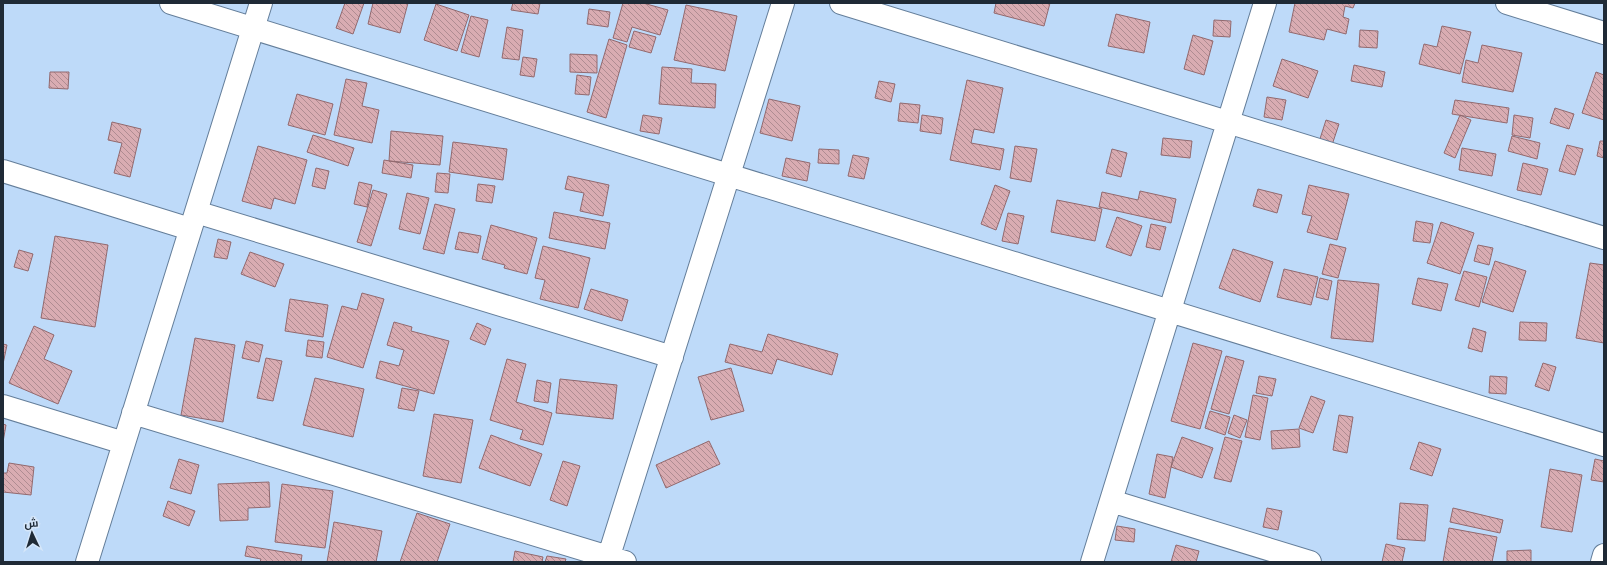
<svg xmlns="http://www.w3.org/2000/svg" width="1607" height="565" viewBox="0 0 1607 565" font-family="'Libre Baskerville',Cairo,serif">
  <style>
    .building { fill: url(#building-back-hatch); stroke: #92696e }
    .lines { fill: none; stroke-linecap: round; stroke-linejoin: round }
    .minor-casing { stroke: #647e9a; stroke-width: 24 }
    .minor { stroke: #fff; stroke-width: 22 }
  </style>
  <defs>
    <pattern id="building-back-hatch" width="6" height="6" patternUnits="userSpaceOnUse"><rect width="6" height="6" fill="#d9acb2"/><path d="M-1 5l2 2M0 0l6 6M5-1l2 2" fill="none" stroke="#af8c92"/></pattern>
  </defs>
  <rect width="100%" height="100%" fill="#bedaf9"/>
  <path class="building" d="M345,3H364L353,34L336,28Z
    M373,3H408L400,33L368,24Z
    M513,3H540L538,14L511,10Z
    M623,3H643L668,10L660,35L632,27L627,42L613,38Z
    M996,3H1050L1044,26L994,13Z
    M1295,3H1355L1353,8L1345,6L1343,17L1349,19L1346,34L1327,29L1324,40L1289,32Z
    M436,4L469,15L457,51L424,40Z
    M686,5L737,16L725,71L674,60Z
    M589,9L610,12L608,27L587,24Z
    M1116,14L1150,22L1144,53L1108,46Z
    M471,16L488,20L479,57L461,52Z
    M1214,20L1231,21L1230,37L1213,36Z
    M1442,26L1471,32L1460,74L1419,64L1424,44L1437,47Z
    M507,27L523,30L519,60L502,58Z
    M1360,30L1378,31L1377,48L1359,47Z
    M634,31L656,37L651,53L629,47Z
    M1193,35L1213,41L1204,75L1184,69Z
    M609,39L627,45L606,118L587,112Z
    M1482,45L1522,53L1513,92L1462,82L1466,60L1478,63Z
    M570,54L597,55V73L570,72Z
    M523,57L537,59L534,77L520,75Z
    M1282,59L1318,71L1308,98L1273,86Z
    M1354,65L1385,72L1382,87L1351,81Z
    M662,67L692,69L691,83L716,84L715,108L659,104Z
    M50,72H69L68,89L49,88Z
    M1596,72L1604,75V120L1582,113Z
    M577,75L591,77L589,95L575,94Z
    M346,79L367,83L362,106L379,110L372,143L334,135Z
    M967,80L1003,88L994,133L974,129L971,143L1004,149L1000,170L950,160Z
    M879,81L895,84L891,102L875,98Z
    M297,94L333,104L325,135L288,125Z
    M1267,97L1286,100L1282,120L1264,117Z
    M769,99L800,106L792,141L760,133Z
    M1455,100L1509,108L1507,123L1452,114Z
    M900,103L920,105L918,123L898,121Z
    M1555,108L1574,114L1569,129L1550,123Z
    M643,115L662,118L659,134L640,131Z
    M922,115L943,118L941,134L920,131Z
    M1460,115L1471,120L1455,158L1444,153Z
    M1514,115L1533,118L1530,138L1512,135Z
    M1326,120L1339,124L1331,148L1318,145Z
    M112,122L141,129L130,177L114,173L122,143L108,140Z
    M391,131L443,136L440,165L389,161Z
    M313,135L354,148L348,166L307,152Z
    M1512,136L1540,143L1537,159L1508,151Z
    M1163,138L1192,141L1190,158L1161,155Z
    M1600,141H1604V158L1597,156Z
    M453,142L507,149L503,180L449,172Z
    M1567,145L1583,149L1575,175L1559,171Z
    M258,146L307,160L295,204L274,198L271,209L242,201Z
    M1015,146L1037,149L1031,182L1010,178Z
    M1462,148L1496,154L1492,176L1459,170Z
    M819,149L839,150V164L818,163Z
    M1112,149L1127,153L1121,177L1106,173Z
    M853,155L869,158L864,179L848,176Z
    M786,158L810,163L807,181L782,176Z
    M384,160L413,165L411,178L382,173Z
    M1523,163L1548,169L1541,195L1517,190Z
    M316,168L329,171L325,189L312,186Z
    M437,173L450,174L448,193L435,192Z
    M568,176L609,185L603,216L580,211L584,193L565,189Z
    M359,182L372,185L367,207L354,204Z
    M478,184L495,186L492,203L476,201Z
    M995,185L1010,191L996,230L981,224Z
    M1309,185L1349,194L1337,240L1307,232L1312,216L1302,214Z
    M1258,189L1282,195L1277,213L1253,206Z
    M373,190L387,194L371,246L357,242Z
    M1140,191L1176,199L1171,223L1099,207L1102,192L1138,200Z
    M407,193L429,198L420,234L399,229Z
    M1057,200L1102,209L1095,241L1051,232Z
    M435,204L455,209L444,254L423,249Z
    M554,212L610,223L605,249L549,238Z
    M1008,213L1024,216L1018,244L1002,241Z
    M1117,217L1142,226L1131,256L1106,247Z
    M1416,221L1433,224L1430,243L1413,241Z
    M1441,222L1474,233L1460,274L1427,263Z
    M1151,224L1166,227L1160,250L1146,247Z
    M491,225L537,238L527,274L504,268L505,265L482,259Z
    M459,232L481,236L478,253L455,249Z
    M55,236L108,245L95,327L41,318Z
    M218,239L231,242L227,259L214,257Z
    M1330,244L1346,248L1338,278L1322,274Z
    M1478,245L1493,248L1489,265L1474,261Z
    M543,246L590,258L578,308L540,299L545,280L535,278Z
    M1233,249L1273,262L1260,302L1219,288Z
    M19,250L33,254L28,271L14,267Z
    M250,252L284,264L275,287L241,274Z
    M1495,261L1526,271L1513,312L1482,302Z
    M1590,263L1604,265V343L1576,338Z
    M1284,269L1318,277L1311,305L1277,297Z
    M1464,271L1487,277L1479,307L1455,300Z
    M1320,278L1332,281L1328,300L1316,297Z
    M1418,278L1448,284L1441,311L1412,304Z
    M1338,280L1379,284L1373,342L1331,338Z
    M591,289L628,300L622,321L584,309Z
    M362,293L384,299L363,368L327,357L342,306L357,310Z
    M290,299L328,305L323,337L285,331Z
    M394,322L412,327L411,331L449,341L434,394L376,378L380,361L399,366L404,350L387,345Z
    M1520,322L1547,323L1546,341L1519,340Z
    M477,323L491,329L485,345L470,339Z
    M34,326L54,335L44,359L72,371L58,404L9,383Z
    M1473,328L1486,332L1482,352L1468,348Z
    M768,334L838,354L832,375L777,359L772,374L725,362L730,344L762,352Z
    M195,338L235,345L223,422L181,415Z
    M308,340L324,342L322,358L306,356Z
    M246,341L263,345L259,362L242,358Z
    M1193,343L1222,351L1200,429L1171,421Z
    M3,344L7,345L3,364Z
    M1226,356L1244,361L1229,414L1211,409Z
    M266,358L282,361L273,401L257,398Z
    M507,359L526,364L516,402L552,413L543,445L520,439L523,430L490,420Z
    M1543,363L1556,367L1549,391L1535,386Z
    M731,368L744,411L711,420L698,377Z
    M1259,376L1276,379L1272,396L1256,393Z
    M1490,376L1507,377L1506,394L1489,393Z
    M315,378L364,389L353,437L303,425Z
    M560,379L617,385L613,419L556,413Z
    M537,380L551,383L548,403L534,401Z
    M402,388L419,391L414,411L398,408Z
    M1253,395L1268,398L1260,440L1245,437Z
    M1311,396L1325,401L1313,433L1299,428Z
    M1210,411L1230,417L1225,435L1205,428Z
    M434,414L473,420L461,483L423,476Z
    M1234,415L1247,420L1240,438L1228,433Z
    M1339,415L1353,417L1347,453L1333,450Z
    M3,424L6,425L3,442Z
    M1299,429L1300,447L1272,449L1271,431Z
    M491,435L542,454L530,486L479,468Z
    M1182,437L1213,448L1202,478L1171,467Z
    M1225,437L1242,441L1231,482L1214,478Z
    M709,441L720,464L666,488L656,465Z
    M1419,442L1441,449L1432,476L1410,469Z
    M1157,454L1173,457L1165,498L1149,494Z
    M179,459L199,465L191,494L170,488Z
    M1595,459L1604,461V482L1591,480Z
    M563,461L580,466L567,506L550,500Z
    M9,463L34,467L31,495L3,492V473H7Z
    M1550,469L1582,475L1572,532L1541,527Z
    M269,482L270,507L248,508V520L220,521L218,484Z
    M282,484L333,491L325,548L275,542Z
    M168,501L195,511L189,526L163,516Z
    M1400,503L1428,505L1425,541L1397,539Z
    M1267,508L1282,511L1278,530L1263,527Z
    M1453,508L1503,520L1500,533L1450,522Z
    M417,513L450,524L437,562H400Z
    M334,522L382,531L376,562H327Z
    M1117,526L1135,529L1134,542L1115,540Z
    M1449,528L1497,537L1492,562H1443Z
    M1386,544L1405,548L1402,562H1382Z
    M1176,545L1199,551L1196,562H1171Z
    M247,546L302,555L301,562H260L261,559L245,556Z
    M1531,550V562H1507V551Z
    M515,551L543,557L542,562H513Z
    M547,556L566,559L565,562H545Z"/>
  <g class="lines">
    <g class="minor-casing">
      <path id="minor" d="M171,3L1604,445
        M841,3L1604,238
        M1507,3L1604,33
        M3,171L190,229
        M196,212L672,357
        M3,406L124,443
        M133,413L625,562
        M1111,501L1310,562
        M87,562L261,3
        M607,562L783,3
        M1092,562L1265,3
        M1602,562L1604,555"/>
    </g>
    <use href="#minor" class="minor"/>
  </g>
  <rect width="1607" height="565" fill="none" stroke="#1f2a36" stroke-width="8"/>
  <g transform="translate(32 533) rotate(356)" stroke="#d5e6f9" stroke-width="3" paint-order="stroke">
  <path d="M0-3L7 15L0 10L-7 15Z" fill="#1f2a36"/>
  <text y="-6" font-size="11" font-weight="bold" text-anchor="middle" fill="#1f2a36">ش</text>
  </g>
</svg>
